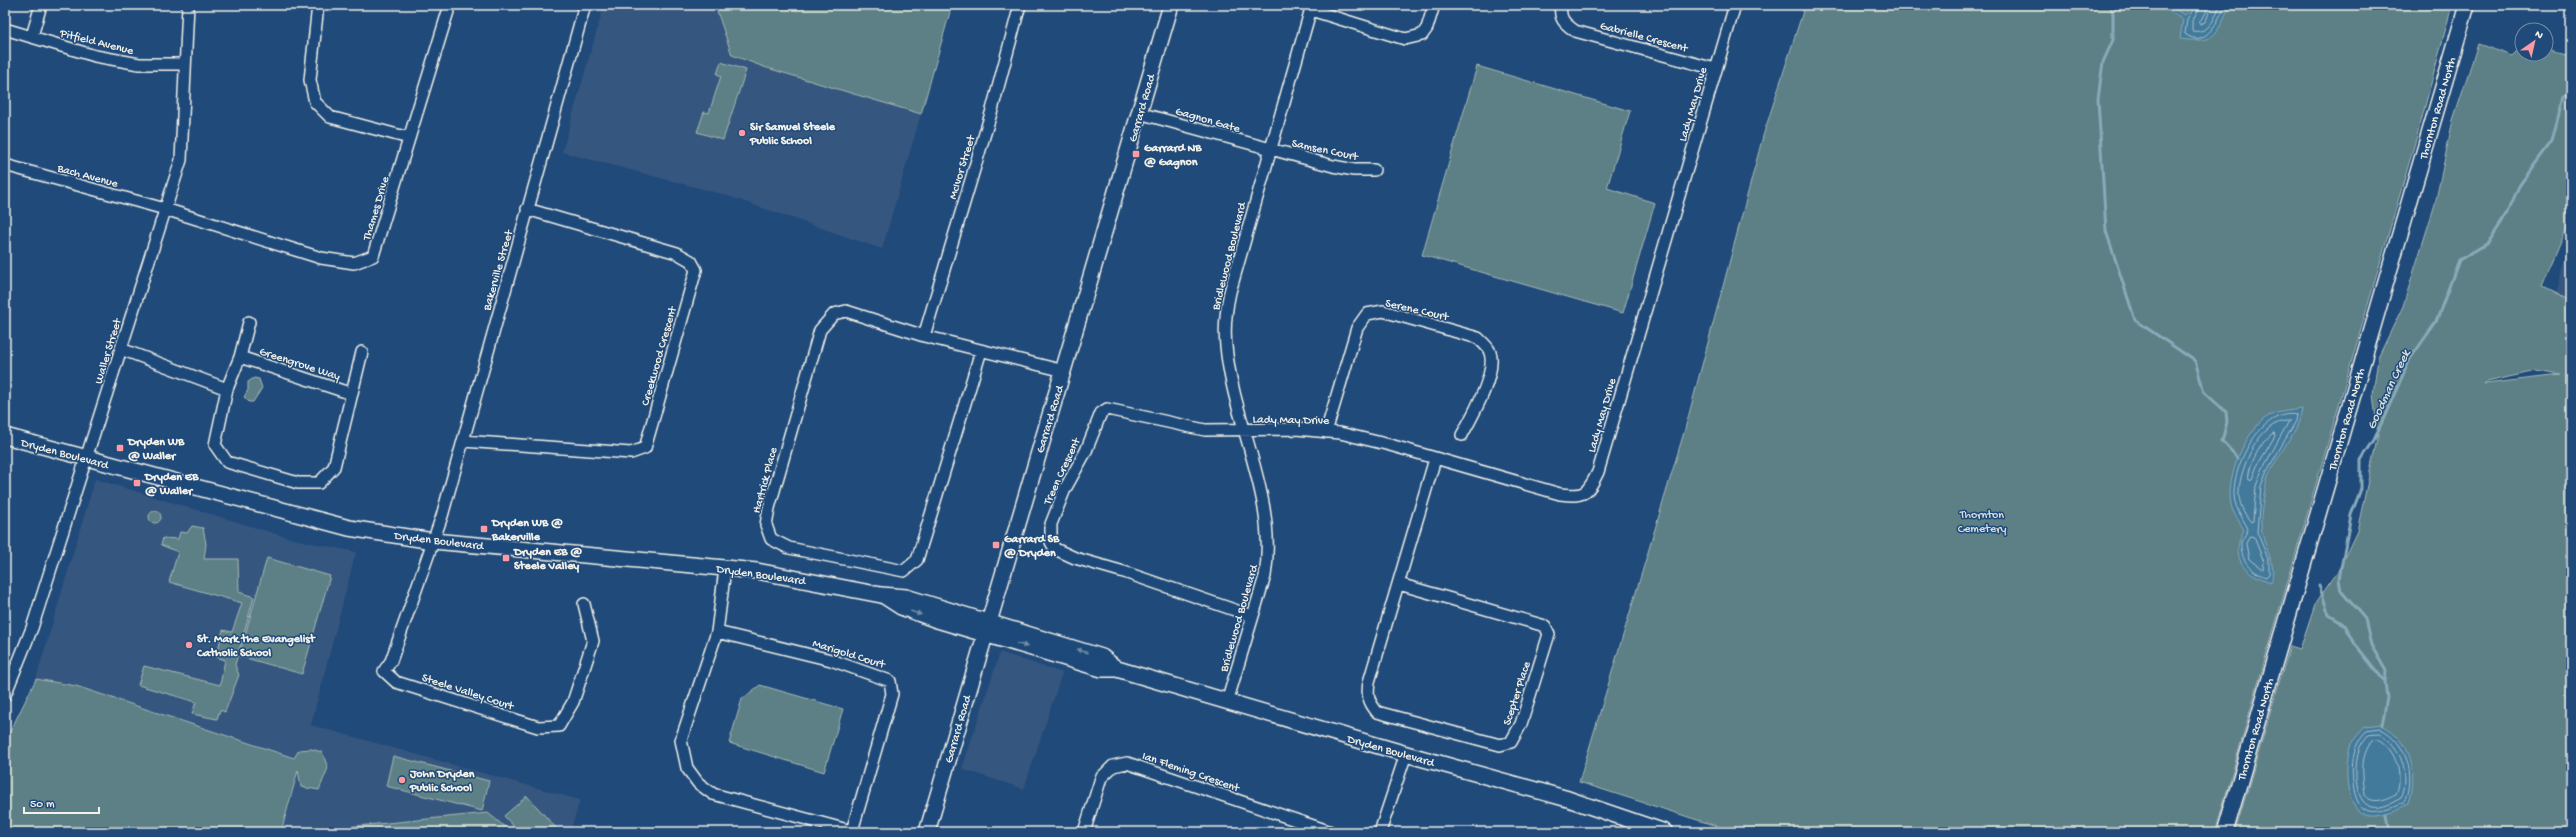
<svg xmlns="http://www.w3.org/2000/svg" width="2576" height="837" viewBox="0 0 2576 837" font-family="'Gochi Hand',sans-serif">
  <style>
    .built { fill: #36577f }
    .green { fill: #5c8085; stroke: #a8b8b6; fill-rule: evenodd }
    .water { fill: #427a9c; stroke: #89aaba }
    .lines { fill: none; stroke-linecap: round; stroke-linejoin: round }
    .shore { stroke: #adc1ca; stroke-width: 1 }
    .stream { stroke: #89aaba; stroke-width: 3 }
    .street-casing { stroke: #f4f1e8; stroke-width: 14 }
    .secondary-casing { stroke: #f4f1e8; stroke-width: 18 }
    .street { stroke: #1f4a7a; stroke-width: 11 }
    .secondary { stroke: #1f4a7a; stroke-width: 15 }
    .oneway { fill: #748da6 }
    .poi-dot { fill: #ff9aa2; stroke: #1f4a7a; stroke-width: 1.5 }
    .labels { text-anchor: middle; stroke-width: 3; stroke-linejoin: round; paint-order: stroke }
    .street-label { font-size: 12px; fill: #f4f1e8; stroke: #1f4a7a }
    .poi-label { font-size: 12px; font-weight: bold; fill: #f4f1e8; stroke: #1f4a7a; text-anchor: start }
    .park-label { font-size: 12px; fill: #dde0d9; stroke: #1f4a7a }
    .water-label { font-size: 13px; font-style: italic; fill: #d9dfdd; stroke: #1f4a7a }
  </style>
  <rect width="100%" height="100%" fill="#1f4a7a"/>
  <filter id="ink" filterUnits="userSpaceOnUse"><feTurbulence type="fractalNoise" baseFrequency=".025" numOctaves="2"/><feDisplacementMap in="SourceGraphic" scale="8" xChannelSelector="R" yChannelSelector="G"/><feConvolveMatrix kernelMatrix="1 2 1 2 8 2 1 2 1" color-interpolation-filters="sRGB"/></filter>
  <g filter="url(#ink)">
    <path class="built" d="M604,5H715L732,55L921,114L882,249L725,195L562,152Z
      M2571,239V301L2555,293Z
      M95,479L293,539L356,552L311,725L580,800L570,832H281L301,760L76,686L36,679Z
      M1000,652L1062,673L1024,789L962,769Z"/>
    <path class="green" d="M715,5H952L921,114L764,67L732,55Z
      M1805,5H2452L2419,129L2215,832H1735L1579,782L1685,429L1763,136Z
      M2478,44L2513,56L2522,47V54H2546V49L2571,55V218L2542,287L2571,301V832H2235L2290,646L2300,649L2315,604L2337,573L2357,531L2378,435L2373,394L2378,358L2403,306L2435,204L2453,120ZM2536,371L2560,375L2484,384L2486,382Z
      M721,62L746,70L723,140L697,132L704,112L709,113L721,76L717,74Z
      M1477,66L1630,111L1607,188L1655,203L1623,313L1422,255Z
      M254,378L259,379L262,388L253,402H249L244,397L248,390V382Z
      M149 517a6 6 0 1 1 12 0a6 6 0 1 1-12 0Z
      M192,526L203,528L206,544L204,559H238L239,592L254,597L235,665L239,675L225,712L220,710L217,719L192,714L196,702L138,685L144,666L220,685L225,660L216,657L223,630L232,632L242,603L169,582L178,552L161,545L163,538L178,539L180,532L187,533Z
      M267,558L330,576L302,674L239,656Z
      M36,679L76,686L294,758L299,750L311,749L322,752L328,768L319,790L301,787L298,770L281,832H5V742Z
      M760,685L843,709L824,772L729,743L742,699Z
      M393,756L489,781L482,811L386,786Z
      M527,796L556,828L552,832H519L504,816Z
      M488,813L511,832H323L327,829Z"/>
    <path class="water" d="M2140,5H2167L2185,15L2193,5H2230C2216,35 2216,44 2180,39L2183,19L2161,7L2151,10Z
      M2302,409C2298,439 2269,459 2265,489C2263,502 2259,520 2262,532C2265,551 2277,562 2271,582C2244,574 2229,557 2244,530C2240,523 2236,517 2233,511C2222,485 2243,436 2264,419C2274,411 2290,411 2302,409Z
      M2382,725C2412,740 2418,773 2409,804C2397,810 2386,817 2371,816C2343,813 2344,764 2351,744C2354,738 2361,732 2365,727Z"/>
    <g class="lines">
      <path class="shore" d="M2196,5L2187,19L2185,34C2206,50 2219,19 2225,5
        M2201,5L2192,21V31C2210,34 2214,19 2220,5
        M2207,5L2206,13L2199,22L2200,24L2205,22L2213,5
        M2297,415L2296,421L2267,471L2261,486L2257,532L2269,561V574L2266,577C2251,572 2240,560 2241,543C2242,538 2247,534 2248,529C2242,516 2233,506 2234,492C2234,463 2262,407 2297,415Z
        M2289,421L2262,470L2256,486L2253,521L2251,522C2244,514 2238,502 2239,491C2240,468 2260,419 2289,421Z
        M2274,433L2275,436L2257,466L2252,479L2249,480C2246,469 2263,437 2274,433Z
        M2250,536L2254,537L2264,562L2263,570L2249,559L2246,544Z
        M2381,729C2406,741 2417,776 2405,802C2378,815 2356,820 2353,782C2351,761 2353,746 2367,731Z
        M2380,734C2401,745 2411,776 2401,798C2392,803 2382,809 2372,807C2352,802 2354,762 2360,748C2362,743 2366,739 2369,735Z
        M2379,740C2396,749 2404,777 2396,794C2387,798 2373,806 2365,795C2363,776 2359,757 2372,741Z"/>
      <path class="stream" d="M2110,5L2113,13V40L2103,62L2098,99L2106,231L2135,320L2195,361L2204,392L2226,412L2227,422L2222,441L2238,458
        M2319,585L2329,615L2345,625L2355,644L2385,682
        M2382,725L2387,698L2385,682L2386,671L2371,645L2365,619L2341,591L2339,579L2351,515L2361,489V460L2374,440L2410,359L2436,322L2459,260L2488,243L2507,214L2519,186L2552,141L2563,98L2571,89
        M2387,815L2390,832"/>
      <g class="street-casing">
        <path id="street" d="M318,5L310,80L315,102L330,117L409,138
          M1561,5C1559,19 1564,23 1575,31L1715,69
          M1311,10L1405,39L1422,35L1427,28L1434,5
          M5,29L95,56L139,64H185
          M32,36L41,5
          M1139,113L1333,166L1354,170H1374
          M5,165L165,209L321,258L354,263L373,256L450,5
          M249,322L240,357L227,389L215,445L227,462L298,483H319L334,467L362,352
          M924,336L992,110L1020,5
          M121,349L227,389
          M981,351L917,560L904,571L789,548L771,539L766,525L769,508L820,330L834,314L846,311L924,336L1064,371
          M240,357L352,394
          M1326,432L1357,328L1367,314L1383,311L1478,338C1481,341 1487,346 1489,350C1499,370 1472,417 1462,435
          M463,441L631,453L645,448L696,270L691,261L677,253L527,209
          M725,569L717,632L681,740L687,768L698,783L713,794L855,832
          M1399,584L1545,626L1549,634L1521,724L1511,742L1500,745L1377,712C1368,701 1367,695 1369,682L1435,459
          M584,604L593,641L573,702L559,726L538,727L396,682L384,671L391,661L442,516L585,5
          M1252,616L1124,572L1075,558L1055,549L1051,542V524L1065,489L1086,451L1101,413L1107,409L1205,430L1296,429L1340,433L1390,445L1560,494C1585,497 1587,494 1598,472L1735,5
          M717,632L831,660L890,681L892,694L852,831
          M5,695L32,628L181,160L188,5
          M1227,702L1265,576C1278,498 1233,423 1226,346C1224,328 1226,310 1230,292L1312,5
          M1084,832L1101,778L1113,766L1127,763L1331,832
          M1380,832L1406,754"/>
      </g>
      <g class="secondary-casing">
        <path id="secondary" d="M5,436L349,528L433,541L757,571L881,595L906,597L1102,657L1117,669
          M884,596L901,607L934,619L1102,669H1117L1406,754L1568,799L1665,832
          M927,832L1171,5
          M2225,832L2467,5"/>
      </g>
      <use href="#street" class="street"/>
      <use href="#secondary" class="secondary"/>
    </g>
    <defs><path id="oneway-solid" d="M-6-.8H1V-3.2L6.5 0L1 3.2V.8H-6Z"/></defs>
    <g class="oneway">
      <use href="#oneway-solid" transform="translate(916 613) rotate(19)"/>
      <use href="#oneway-solid" transform="translate(1022 645) rotate(17)"/>
      <use href="#oneway-solid" transform="translate(1082 651) rotate(-163)"/>
    </g>
  </g>
  <g class="poi-dot">
    <circle cx="742" cy="133" r="4"/>
    <rect x="1132" y="150" width="8" height="8" rx="2"/>
    <rect x="116" y="444" width="8" height="8" rx="2"/>
    <rect x="133" y="479" width="8" height="8" rx="2"/>
    <rect x="480" y="525" width="8" height="8" rx="2"/>
    <rect x="992" y="541" width="8" height="8" rx="2"/>
    <rect x="502" y="554" width="8" height="8" rx="2"/>
    <circle cx="189" cy="645" r="4"/>
    <circle cx="402" cy="780" r="4"/>
  </g>
  <g class="labels">
    <g class="street-label">
      <text transform="translate(1644 36) rotate(15)" y="4">Gabrielle Crescent</text>
      <text transform="translate(97 41) rotate(14)" y="4">Pitfield Avenue</text>
      <text transform="translate(1692 104) rotate(-74)" y="4">Lady May Drive</text>
      <text transform="translate(1141 108) rotate(-74)" y="4">Garrard Road</text>
      <text transform="translate(2437 108) rotate(-74)" y="4">Thornton Road North</text>
      <text transform="translate(1208 119) rotate(16)" y="4">Gagnon Gate</text>
      <text transform="translate(1325 149) rotate(12)" y="4">Samsen Court</text>
      <text transform="translate(961 167) rotate(-73)" y="4">McIvor Street</text>
      <text transform="translate(88 175) rotate(15)" y="4">Bach Avenue</text>
      <text transform="translate(375 208) rotate(-73)" y="4">Thames Drive</text>
      <text transform="translate(1228 256) rotate(-76)" y="4">Bridlewood Boulevard</text>
      <text transform="translate(497 270) rotate(-74)" y="4">Bakerville Street</text>
      <text transform="translate(1417 309) rotate(13)" y="4">Serene Court</text>
      <text transform="translate(107 351) rotate(-73)" y="4">Waller Street</text>
      <text transform="translate(658 356) rotate(-74)" y="4">Creekwood Crescent</text>
      <text transform="translate(300 363) rotate(18)" y="4">Greengrove Way</text>
      <text transform="translate(1601 415) rotate(-74)" y="4">Lady May Drive</text>
      <text transform="translate(1049 419) rotate(-73)" y="4">Garrard Road</text>
      <text transform="translate(1291 419) rotate(1)" y="4">Lady May Drive</text>
      <text transform="translate(2346 419) rotate(-74)" y="4">Thornton Road North</text>
      <text transform="translate(65 453) rotate(15)" y="4">Dryden Boulevard</text>
      <text transform="translate(1061 471) rotate(-65)" y="4">Treen Crescent</text>
      <text transform="translate(764 480) rotate(-75)" y="4">Hartrick Place</text>
      <text transform="translate(439 540) rotate(7)" y="4">Dryden Boulevard</text>
      <text transform="translate(761 574) rotate(8)" y="4">Dryden Boulevard</text>
      <text transform="translate(1238 618) rotate(-74)" y="4">Bridlewood Boulevard</text>
      <text transform="translate(849 653) rotate(17)" y="4">Marigold Court</text>
      <text transform="translate(468 691) rotate(18)" y="4">Steele Valley Court</text>
      <text transform="translate(1516 693) rotate(-72)" y="4">Scepter Place</text>
      <text transform="translate(957 729) rotate(-74)" y="4">Garrard Road</text>
      <text transform="translate(2255 729) rotate(-74)" y="4">Thornton Road North</text>
      <text transform="translate(1391 750) rotate(16)" y="4">Dryden Boulevard</text>
      <text transform="translate(1191 771) rotate(19)" y="4">Ian Fleming Crescent</text>
    </g>
    <g class="poi-label">
      <text x="750" y="130">Sir Samuel Steele<tspan x="750" dy="14">Public School</tspan></text>
      <text x="1144" y="151">Garrard NB<tspan x="1144" dy="14">@ Gagnon</tspan></text>
      <text x="128" y="445">Dryden WB<tspan x="128" dy="14">@ Waller</tspan></text>
      <text x="145" y="480">Dryden EB<tspan x="145" dy="14">@ Waller</tspan></text>
      <text x="492" y="526">Dryden WB @<tspan x="492" dy="14">Bakerville</tspan></text>
      <text x="1004" y="542">Garrard SB<tspan x="1004" dy="14">@ Dryden</tspan></text>
      <text x="514" y="555">Dryden EB @<tspan x="514" dy="14">Steele Valley</tspan></text>
      <text x="197" y="642">St. Mark the Evangelist<tspan x="197" dy="14">Catholic School</tspan></text>
      <text x="410" y="777">John Dryden<tspan x="410" dy="14">Public School</tspan></text>
    </g>
    <g class="park-label">
      <text x="1982" y="518">Thornton<tspan x="1982" dy="14">Cemetery</tspan></text>
    </g>
    <g class="water-label">
      <text transform="translate(2387 389) rotate(-65)" y="5">Goodman Creek</text>
    </g>
  </g>
  <rect width="2576" height="837" fill="none" stroke="#1f4a7a" stroke-width="20"/>
  <rect x="10" y="10" width="2556" height="817" fill="none" stroke="#f4f1e8" stroke-width="1.5" filter="url(#ink)"/>
  <g transform="translate(2534 42) rotate(34)"><circle r="19" fill="#1f4a7a" stroke="#748da6"/>
  <path d="M0-3L7 15L0 10L-7 15Z" fill="#ff9aa2"/>
  <text y="-6" font-size="11" font-weight="bold" text-anchor="middle" fill="#f4f1e8">N</text>
  </g>
  <path d="M24 807v6h75v-6" fill="none" stroke="#f4f1e8" stroke-width="2"/>
  <text x="30" y="807" font-size="12" fill="#f4f1e8" stroke="#1f4a7a" stroke-width="3" paint-order="stroke">50 m</text>
</svg>
